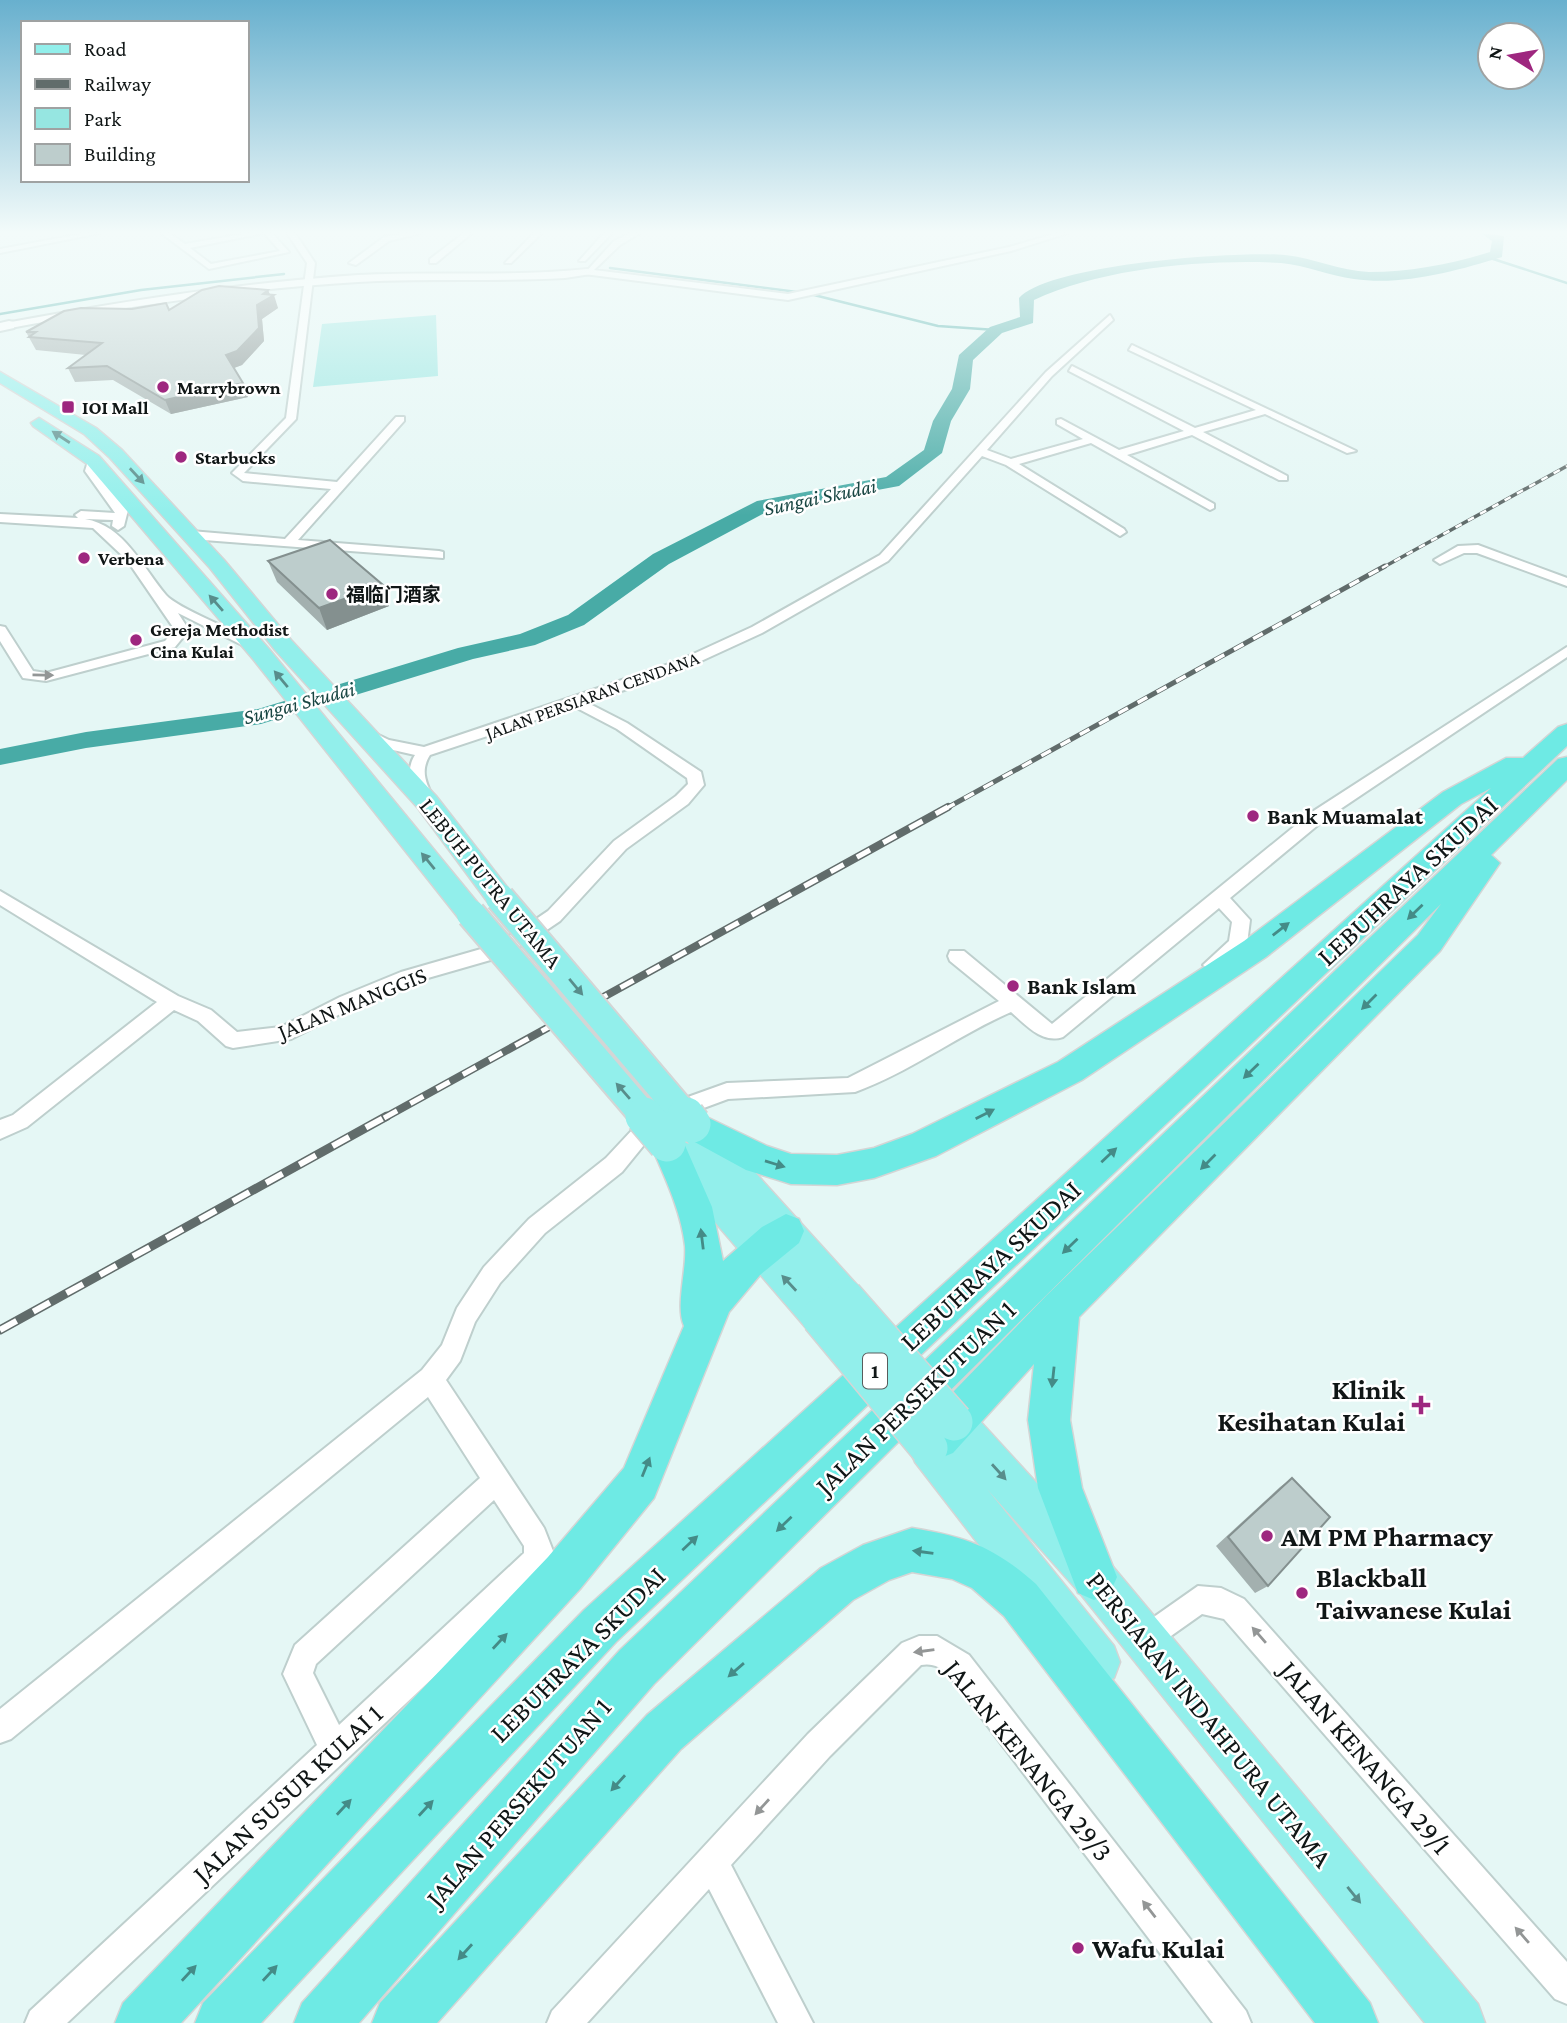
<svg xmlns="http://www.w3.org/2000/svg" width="1567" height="2023" viewBox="0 0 1567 2023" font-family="'Crimson Pro','Noto Sans SC',serif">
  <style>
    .green { fill: #96e6e1 }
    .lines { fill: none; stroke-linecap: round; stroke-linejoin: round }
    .stream { stroke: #48aba6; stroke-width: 2.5 }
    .river { fill: #48aba6; fill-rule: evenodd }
    .minor-casing { stroke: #becfcd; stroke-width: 4 }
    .tertiary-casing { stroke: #becfcd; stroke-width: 4 }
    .secondary-casing { stroke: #becfcd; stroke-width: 4 }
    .primary-casing { stroke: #d4d5d5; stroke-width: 3 }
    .trunk-casing { stroke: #d4d5d5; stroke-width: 3 }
    .minor { fill: #fff; fill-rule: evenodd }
    .tertiary { fill: #fff; fill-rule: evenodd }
    .secondary { fill: #fff; fill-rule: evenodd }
    .primary { fill: #92efeb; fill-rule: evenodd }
    .trunk { fill: #6eeae4; fill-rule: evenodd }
    .rail-far3-casing { stroke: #616c6b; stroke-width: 3.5 }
    .rail-far2-casing { stroke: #616c6b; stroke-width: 5 }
    .rail-far1-casing { stroke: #616c6b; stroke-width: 8 }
    .rail-casing { stroke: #616c6b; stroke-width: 9 }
    .rail-far3 { stroke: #fff; stroke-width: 2.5; stroke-dasharray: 7; stroke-linecap: butt }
    .rail-far2 { stroke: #fff; stroke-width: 3.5; stroke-dasharray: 11; stroke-linecap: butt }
    .rail-far1 { stroke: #fff; stroke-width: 5; stroke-dasharray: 15; stroke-linecap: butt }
    .rail { stroke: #fff; stroke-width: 6; stroke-dasharray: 19; stroke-linecap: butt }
    .primary-bridge-far1-casing { stroke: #d4d5d5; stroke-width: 32; stroke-linecap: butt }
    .primary-bridge-casing { stroke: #d4d5d5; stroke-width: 40; stroke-linecap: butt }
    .primary-bridge-far1 { stroke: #92efeb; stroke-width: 28 }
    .primary-bridge { stroke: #92efeb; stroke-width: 37 }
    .wall { fill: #a3b0af }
    .shaded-wall { fill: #84908f }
    .building { fill: #bdcdcc; stroke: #84908f; stroke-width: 2 }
    .oneway { fill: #588d8b }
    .oneway2 { fill: #939696 }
    .oneway3 { fill: #448b87 }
    .poi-dot { fill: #9e277f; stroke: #fff; stroke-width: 2.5 }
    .labels { text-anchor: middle; stroke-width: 5; stroke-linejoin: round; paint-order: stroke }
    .far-poi-label { font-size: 19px; font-weight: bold; fill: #101616; stroke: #fff; text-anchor: start }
    .far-street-label { font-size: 19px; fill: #101616; stroke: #fff }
    .far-water-label { font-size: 21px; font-style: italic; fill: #194643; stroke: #fff }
    .shield { fill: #fff; stroke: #585c5c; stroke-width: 2 }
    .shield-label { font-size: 21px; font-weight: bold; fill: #101616 }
    .poi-label { font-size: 23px; font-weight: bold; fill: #101616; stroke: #fff; text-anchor: start }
    .street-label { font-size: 23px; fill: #101616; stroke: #fff }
    .near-street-label { font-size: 28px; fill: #101616; stroke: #fff }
    .near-poi-label { font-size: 28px; font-weight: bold; fill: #101616; stroke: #fff; text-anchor: start }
  </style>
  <rect width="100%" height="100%" fill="#e5f7f5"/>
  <path class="green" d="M436,315L438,376L313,387L322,324Z"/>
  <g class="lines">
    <path class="stream" d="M1487,257L1567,283
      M610,268L805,293
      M814,295L938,326L996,330
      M0,314L141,290L284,274"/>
    <path class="river" d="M1481,233L1504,236L1502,257C1456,271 1403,286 1354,279C1330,276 1306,265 1281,263C1206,259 1102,268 1034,300L1033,323L1002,333L973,360L970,389L951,421L942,453L899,486L770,510L669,564L584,625L535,645L473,659L261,724L86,748L0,765V749L86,732L258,709L458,648L520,634L568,615L653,554L757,501L886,477L924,450L933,421L952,389L959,355L990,327L1020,317L1019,298C1050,264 1237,251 1285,255C1314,258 1340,271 1369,272C1411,272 1451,264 1490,252L1492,241Z"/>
    <g class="minor-casing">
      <path id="minor" d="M86,233H100L0,253V249Z
        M161,233H169L185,244L249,233H264L190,248L211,264L280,251L264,233H272L289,252L209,269Z
        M287,233H295L315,263L296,419L244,473L337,482L396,417H404V421L298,540L439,551L443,552V558L191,539L185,535L191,531L285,539L331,489L243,481L232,473L286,418L307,263Z
        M407,233H421L389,241L356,265L349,263L384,237Z
        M464,233H472L436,263H430V259Z
        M534,233H542L511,263H505Z
        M604,233H612L585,261H579Z
        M631,233H640L620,245L594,270L788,294L1009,247L1057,233H1068L1011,251L788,300L584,274L614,241Z
        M1110,315L1113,320L1052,376L987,450L1011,459L1083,439L1057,424V420L1061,419L1119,450L1184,431L1069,371L1072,366L1195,428L1256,410L1129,350L1132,345L1356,451L1347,453L1265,414L1203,432L1287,476V480H1279L1192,435L1127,455L1214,504V508L1210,510L1091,443L1019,464L1124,529L1126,532L1120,536L1006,465L982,456L888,561L762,633L688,667L588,703L627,723L701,772L704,785L688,804L626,849L560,921L529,942L494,959L414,982L354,1007L291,1039L233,1048L226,1046L198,1021L174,1010L27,1127L0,1139V1120L13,1115L157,1002L0,905V891L178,996L211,1010L237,1032L281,1027L340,997L401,972L481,949L517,932L548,911L614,841L676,796L688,784L687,778L617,729L575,707L430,755C420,771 426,782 433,798L425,803C407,797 406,768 415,755L380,747L363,738V732L368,730L389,740L424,747L678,661L752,627L880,555L1046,372Z
        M89,458H97V471L128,510L124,526L118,530L112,526L113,520L85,519C124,525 143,568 166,595C177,608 239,633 258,642V648H248L178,613L189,630L175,647L46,681L23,678L0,641V626L5,627L33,671L46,673L165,641L175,630L127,560L93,528L0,522V514L78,518L75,515L81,511L115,513L85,471Z
        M1478,545L1567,578V586L1477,553H1464L1440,564L1434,560L1458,546Z
        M1567,647V657L1324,820L1230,898L1250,920L1247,944L1219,970L1212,972L1203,965L1229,941L1232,922L1219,908L1063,1037C1042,1044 1026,1025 1011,1012C958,1035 910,1072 855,1092L728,1099L674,1119L648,1140L622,1172L545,1233L500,1283L475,1322L460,1361L446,1380L544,1528L553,1551L544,1573L67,2023H25L30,2011L317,1745L283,1674L295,1645L480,1478L428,1397L11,1739L0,1743V1709L422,1370L442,1345L457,1308L484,1267L529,1219L606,1158L634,1128L660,1107L727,1083L848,1078L999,1001L950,961L948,956L950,951H964L1052,1024L1312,812ZM494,1500L524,1546V1553L339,1725L313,1673L316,1664Z
        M1198,1586L1221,1588L1244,1599L1567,1962V2004L1555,1999L1224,1619L1202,1614L1144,1655L1134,1651L1130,1641L1134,1631Z
        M919,1636H937L969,1655L1246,2011L1251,2023H1213L949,1675C940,1667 933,1663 921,1665L830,1756L731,1865L813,2023H778L709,1889L587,2023H547L552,2011L808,1734L902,1643Z"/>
    </g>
    <g class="tertiary-casing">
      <path id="tertiary" d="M587,269L591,270V274L565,278C496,282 427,278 358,282C237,289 118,308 0,330V324C119,302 238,283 358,275C435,271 511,277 587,269Z"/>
    </g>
    <g class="secondary-casing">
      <path id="secondary" d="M9,321L14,322V328L0,331V323Z"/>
    </g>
    <g class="primary-casing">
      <path id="primary" d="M0,372L96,428L122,450L224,560L291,640L436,796L510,891L514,898L510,905L500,908L490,905L418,808L275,650L210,568L110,458L84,434L0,383Z
        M39,418L99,456L269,649L481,907L485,914L481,921L471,924L461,921L253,659L87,464L33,426L31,423Z
        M692,1111L703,1115L857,1285L862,1297L857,1309L844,1314L836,1311L838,1317L833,1329L820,1335L807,1329L665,1164L660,1154L665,1144L677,1140L689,1144L676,1125L681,1115Z
        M954,1402L968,1408L1109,1562L1478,2004L1485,2023H1425L1079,1592L987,1489L1114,1646L1120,1662L1114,1678L1098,1684L1082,1678L915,1462L909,1448L915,1434L929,1428L939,1432L934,1422L940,1408Z"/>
    </g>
    <g class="trunk-casing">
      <path id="trunk" d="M1567,724V746L616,1642L261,2023H195L203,2003L584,1610L1491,788L1461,804L1266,957L1082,1080L936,1156L874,1178L837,1185L791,1184L746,1170L680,1134L712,1207L723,1261L762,1227L786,1214L799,1219L804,1231L799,1243L760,1275L729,1312L654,1498L580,1589L181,2023H115L123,2003L548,1557L624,1468L684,1326C675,1306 687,1270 685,1246C681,1210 664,1176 650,1143L655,1133L667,1128L679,1132L675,1124L680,1114L692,1110L767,1146L791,1154L837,1155L874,1148L912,1134L1058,1062L1244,941L1443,792L1506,758H1523L1558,727Z
        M1567,757V780L1491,855L1500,863L1440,951L1079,1317L1070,1420L1082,1488L1117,1577L1110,1593L1094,1600L1078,1593L1038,1488L1028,1420L1034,1364L953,1453L938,1459L923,1453L917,1438L923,1423L1046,1296L1418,935L1441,904L654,1684L359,2023H294L302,2003L620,1650L1558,759Z
        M912,1528C967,1537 994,1547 1036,1584L1370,2003L1378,2023H1315L1004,1616L972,1588L952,1579L912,1572L889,1580L853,1600L681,1749L437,2023H372L380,2003L647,1715L821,1568L863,1545Z"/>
    </g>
    <use href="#minor" class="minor"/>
    <use href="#tertiary" class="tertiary"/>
    <use href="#secondary" class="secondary"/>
    <use href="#primary" class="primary"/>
    <use href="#trunk" class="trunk"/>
    <g class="rail-far3-casing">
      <path id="rail-far3" d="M1382,568L1567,466"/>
    </g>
    <g class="rail-far2-casing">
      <path id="rail-far2" d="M945,809L1385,566"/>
    </g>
    <g class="rail-far1-casing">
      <path id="rail-far1" d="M384,1118L948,807"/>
    </g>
    <g class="rail-casing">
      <path id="rail" d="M0,1330L387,1116"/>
    </g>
    <use href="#rail-far3" class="rail-far3"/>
    <use href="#rail-far2" class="rail-far2"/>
    <use href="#rail-far1" class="rail-far1"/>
    <use href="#rail" class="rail"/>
    <g class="primary-bridge-far1-casing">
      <path id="primary-bridge-far1" d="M500,898L687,1118
        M471,914L646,1118"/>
    </g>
    <g class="primary-bridge-casing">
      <path id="primary-bridge" d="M644,1116L667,1143
        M686,1116L692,1124
        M844,1297L954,1422
        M820,1317L929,1448"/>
    </g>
    <use href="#primary-bridge-far1" class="primary-bridge-far1"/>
    <use href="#primary-bridge" class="primary-bridge"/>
  </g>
  <path class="wall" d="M268,290L270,295L278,308L262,319L264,341L242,365L234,368L248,397L171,414L113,380L75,382L68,368L86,355L36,350L26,332L169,310Z
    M268,561L383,585L389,606L327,630L277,582Z
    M1292,1478L1268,1586L1255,1593L1216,1546L1280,1487Z"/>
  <path class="shaded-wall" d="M268,290L271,297L274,295L278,308L262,319L264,341L242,365L231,369L226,355L263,294Z
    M243,383L248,397L171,414L165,400Z
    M383,585L389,606L327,630L319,608Z"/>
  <path class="building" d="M219,286L268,290L263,294L274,295L257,305L259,328L237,351L226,355L243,383L165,400L107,366L68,368L102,343L29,337L36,332H26L64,311L81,308L132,309L166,303L169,310L202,290Z
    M330,540L383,585L319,608L268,561Z
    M1292,1478L1330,1517L1268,1586L1228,1537Z"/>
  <defs><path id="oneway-solid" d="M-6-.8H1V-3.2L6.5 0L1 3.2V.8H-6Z" transform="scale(1.75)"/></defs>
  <g class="oneway">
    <use href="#oneway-solid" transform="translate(61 437) rotate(-147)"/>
    <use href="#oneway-solid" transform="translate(137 476) rotate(47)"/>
    <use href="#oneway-solid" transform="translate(216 603) rotate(-131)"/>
    <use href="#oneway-solid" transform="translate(281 679) rotate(-130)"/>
    <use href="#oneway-solid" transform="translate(428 861) rotate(-129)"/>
    <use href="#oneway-solid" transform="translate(576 987) rotate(50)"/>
    <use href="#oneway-solid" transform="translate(623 1091) rotate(-131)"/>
    <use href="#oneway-solid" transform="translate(789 1283) rotate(-133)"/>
    <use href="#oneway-solid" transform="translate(999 1472) rotate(48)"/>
    <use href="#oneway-solid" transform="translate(1354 1895) rotate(51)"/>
  </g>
  <g class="oneway2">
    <use href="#oneway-solid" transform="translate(43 675) rotate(1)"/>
    <use href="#oneway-solid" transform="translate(1259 1635) rotate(-131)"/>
    <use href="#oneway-solid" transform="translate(924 1651) rotate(172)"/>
    <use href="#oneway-solid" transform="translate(762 1807) rotate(132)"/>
    <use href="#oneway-solid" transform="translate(1149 1909) rotate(-128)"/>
    <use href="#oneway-solid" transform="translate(1522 1935) rotate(-131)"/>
  </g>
  <g class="oneway3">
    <use href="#oneway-solid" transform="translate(1415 912) rotate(136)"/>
    <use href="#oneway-solid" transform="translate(1281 929) rotate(-38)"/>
    <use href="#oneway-solid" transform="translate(1369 1002) rotate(135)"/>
    <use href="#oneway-solid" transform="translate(1251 1071) rotate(136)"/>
    <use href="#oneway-solid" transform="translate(985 1114) rotate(-27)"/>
    <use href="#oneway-solid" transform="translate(1109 1155) rotate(-43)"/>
    <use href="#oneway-solid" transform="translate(1208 1162) rotate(135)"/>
    <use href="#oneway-solid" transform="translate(775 1164) rotate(17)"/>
    <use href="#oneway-solid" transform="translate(702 1239) rotate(-97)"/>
    <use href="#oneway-solid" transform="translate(1070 1246) rotate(136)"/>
    <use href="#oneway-solid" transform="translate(1053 1377) rotate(96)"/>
    <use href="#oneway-solid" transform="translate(646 1467) rotate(-68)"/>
    <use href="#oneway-solid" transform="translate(784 1524) rotate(136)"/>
    <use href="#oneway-solid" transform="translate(690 1543) rotate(-43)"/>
    <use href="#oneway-solid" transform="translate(923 1552) rotate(-172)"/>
    <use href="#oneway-solid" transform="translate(500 1641) rotate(-47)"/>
    <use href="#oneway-solid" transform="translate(736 1670) rotate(139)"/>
    <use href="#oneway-solid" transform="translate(618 1783) rotate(132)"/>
    <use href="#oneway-solid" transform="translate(344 1807) rotate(-47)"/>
    <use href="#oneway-solid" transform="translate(426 1808) rotate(-47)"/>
    <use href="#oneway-solid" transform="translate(465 1952) rotate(132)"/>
    <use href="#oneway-solid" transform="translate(189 1973) rotate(-47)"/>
    <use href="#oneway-solid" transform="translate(270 1973) rotate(-47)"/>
  </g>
  <linearGradient id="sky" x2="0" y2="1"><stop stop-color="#68b0ce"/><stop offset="0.45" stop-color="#f3fbfa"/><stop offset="1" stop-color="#f3fbfa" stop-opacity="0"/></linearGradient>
  <rect width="1567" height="516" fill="url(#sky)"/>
  <g class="poi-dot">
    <circle cx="163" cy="387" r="7"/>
    <rect x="61" y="400" width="14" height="14" rx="3.5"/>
    <circle cx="181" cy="457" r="7"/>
    <circle cx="84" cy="558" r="7"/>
    <circle cx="332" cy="594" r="7"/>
    <circle cx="136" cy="640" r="7"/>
    <circle cx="1253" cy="816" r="7"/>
    <circle cx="1013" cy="986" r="7"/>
    <path d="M1417.5 1394.5h7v7h7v7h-7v7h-7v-7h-7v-7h7z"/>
    <circle cx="1267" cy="1536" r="7"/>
    <circle cx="1302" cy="1593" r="7"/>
    <circle cx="1078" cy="1948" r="7"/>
  </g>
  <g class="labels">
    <g class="far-poi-label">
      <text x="177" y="394">Marrybrown</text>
      <text x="82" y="414">IOI Mall</text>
      <text x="195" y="464">Starbucks</text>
      <text x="98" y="565">Verbena</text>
      <text x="346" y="601">福临门酒家</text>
      <text x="150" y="636">Gereja Methodist<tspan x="150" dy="22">Cina Kulai</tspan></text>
    </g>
    <g class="far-street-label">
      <text transform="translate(592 695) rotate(-20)" y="7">JALAN PERSIARAN CENDANA</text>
    </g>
    <g class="far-water-label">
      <text transform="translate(820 497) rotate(-12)" y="7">Sungai Skudai</text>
      <text transform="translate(299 703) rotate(-15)" y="7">Sungai Skudai</text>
    </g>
    <rect class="shield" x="863" y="1353.5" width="24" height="35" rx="5"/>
    <g class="shield-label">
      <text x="875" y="1378">1</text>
    </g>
    <g class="poi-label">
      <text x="1267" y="824">Bank Muamalat</text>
      <text x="1027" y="994">Bank Islam</text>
    </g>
    <g class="street-label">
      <text transform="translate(491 883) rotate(51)" y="8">LEBUH PUTRA UTAMA</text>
      <text transform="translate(352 1003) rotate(-22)" y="8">JALAN MANGGIS</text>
    </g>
    <g class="near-street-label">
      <text transform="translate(1407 880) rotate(-43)" y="10">LEBUHRAYA SKUDAI</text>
      <text transform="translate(990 1265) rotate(-43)" y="10">LEBUHRAYA SKUDAI</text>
      <text transform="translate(915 1397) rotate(-44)" y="10">JALAN PERSEKUTUAN 1</text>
      <text transform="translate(577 1654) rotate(-45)" y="10">LEBUHRAYA SKUDAI</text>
      <text transform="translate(1210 1719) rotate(51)" y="10">PERSIARAN INDAHPURA UTAMA</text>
      <text transform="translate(1366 1757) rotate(49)" y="10">JALAN KENANGA 29/1</text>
      <text transform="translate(1029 1760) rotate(51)" y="10">JALAN KENANGA 29/3</text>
      <text transform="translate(287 1793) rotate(-43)" y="10">JALAN SUSUR KULAI 1</text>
      <text transform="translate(518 1802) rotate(-49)" y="10">JALAN PERSEKUTUAN 1</text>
    </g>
    <g class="near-poi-label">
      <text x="1405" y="1399" text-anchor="end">Klinik<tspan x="1405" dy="32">Kesihatan Kulai</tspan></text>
      <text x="1281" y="1546">AM PM Pharmacy</text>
      <text x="1316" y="1587">Blackball<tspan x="1316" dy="32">Taiwanese Kulai</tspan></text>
      <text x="1092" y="1958">Wafu Kulai</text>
    </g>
  </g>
  <rect x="21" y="21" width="228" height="161" fill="#ffffff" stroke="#9fa2a2" stroke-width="2"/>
  <rect x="35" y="44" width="35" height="10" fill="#92efeb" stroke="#9fa2a2" stroke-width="2"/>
  <text x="84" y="56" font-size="21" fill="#101616">Road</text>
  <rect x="35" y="79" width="35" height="10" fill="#616c6b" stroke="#9fa2a2" stroke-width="2"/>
  <text x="84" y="91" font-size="21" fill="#101616">Railway</text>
  <rect x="35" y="108" width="35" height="21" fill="#96e6e1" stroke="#9fa2a2" stroke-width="2"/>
  <text x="84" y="126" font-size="21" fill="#101616">Park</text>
  <rect x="35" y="144" width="35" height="21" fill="#bdcdcc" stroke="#9fa2a2" stroke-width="2"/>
  <text x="84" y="161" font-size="21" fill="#101616">Building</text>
  <g transform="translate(1511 56) rotate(281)"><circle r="33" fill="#ffffff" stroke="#9fa2a2" stroke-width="2"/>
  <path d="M0-5L12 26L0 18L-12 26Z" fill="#9e277f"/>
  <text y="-10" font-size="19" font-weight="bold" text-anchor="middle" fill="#101616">N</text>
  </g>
</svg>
